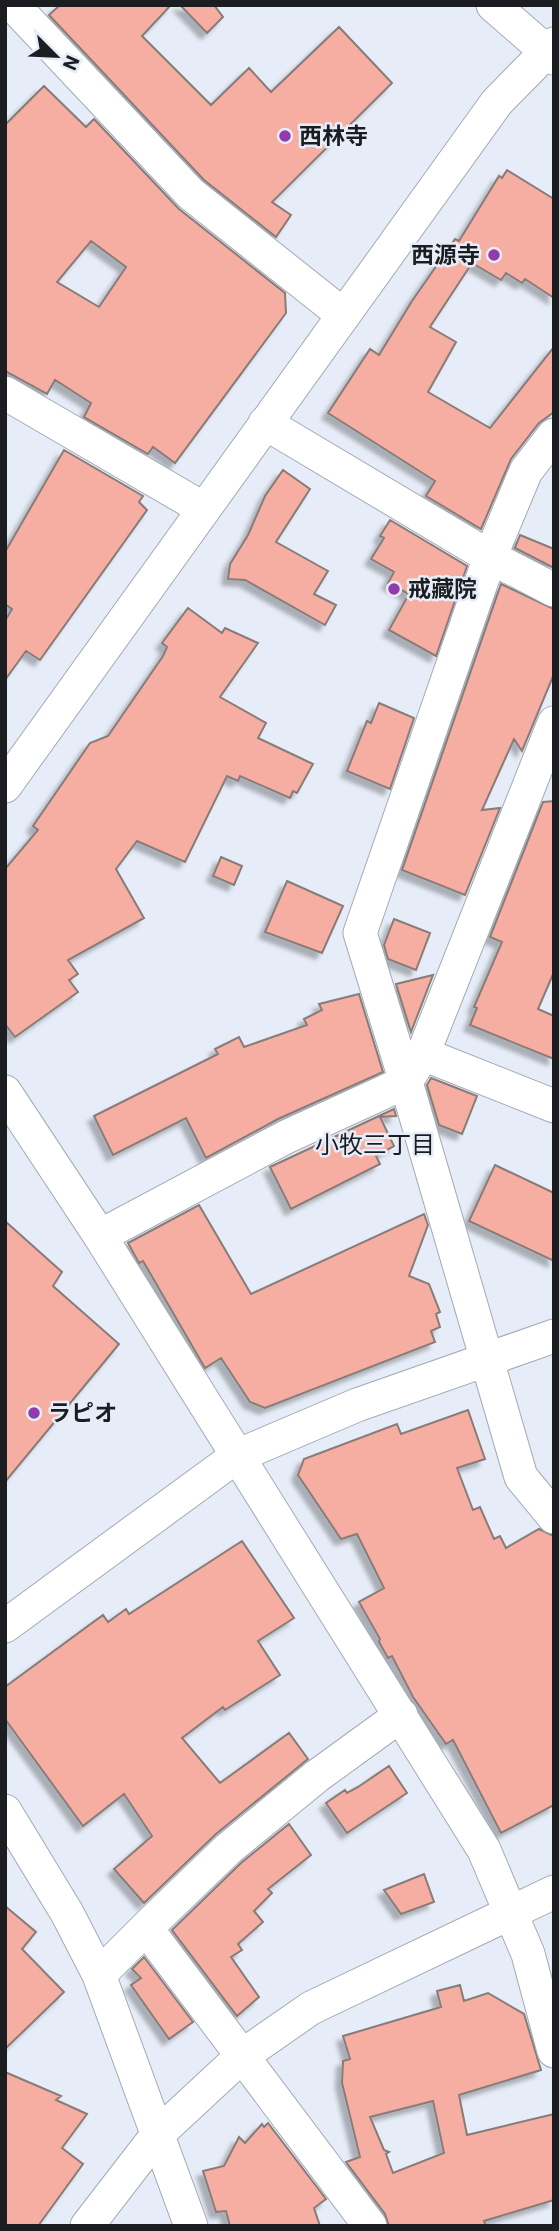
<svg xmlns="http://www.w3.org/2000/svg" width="559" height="2231" viewBox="0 0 559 2231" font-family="Roboto,'Noto Sans JP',sans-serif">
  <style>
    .building { fill: #f7aea2; stroke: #877b78; stroke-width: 2; fill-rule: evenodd; filter: url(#shadow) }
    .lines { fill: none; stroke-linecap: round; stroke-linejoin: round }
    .minor-casing { stroke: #a4aab4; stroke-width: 35 }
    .minor { stroke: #fff; stroke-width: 33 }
    .poi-dot { fill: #913caa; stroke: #e7edf8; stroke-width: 2.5 }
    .labels { text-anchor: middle; stroke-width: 5; stroke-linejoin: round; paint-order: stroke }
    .poi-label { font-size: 23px; font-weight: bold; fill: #1b1d21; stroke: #e7edf8; text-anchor: start }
    .neighbourhood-label { font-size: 24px; fill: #1b1d21; stroke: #e7edf8 }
  </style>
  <defs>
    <filter id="shadow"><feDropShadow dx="-6" dy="6" stdDeviation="2" flood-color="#0004"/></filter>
  </defs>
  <rect width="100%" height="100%" fill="#e7edf8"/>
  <path class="building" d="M60,5H171L142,36L211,105L249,68L271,92L339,27L392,83L272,202L291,215L276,237L204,180L49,15Z
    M180,5H214L223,17L207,33Z
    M44,86L86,127L94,119L179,209L285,293L286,313L175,463L153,447L148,454L84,417L91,403L55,380L47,394L5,371V125ZM91,241L126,267L99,307L57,282Z
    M507,170L554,199V298L525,279L522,283L506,273L501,280L472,263L430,327L456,342L428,392L490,428L554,347V412L539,423L511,459L481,529L426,496L435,481L328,413L370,349L379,355L412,301L455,239L459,241L499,176L502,178Z
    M64,450L143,496L139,502L147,510L40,660L26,651L5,680V621L12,609L5,604V552Z
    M283,470L310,489L276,542L328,571L314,594L336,605L325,625L245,580L228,579L230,564L248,535L265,496Z
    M390,520L467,566L436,656L389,630L409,594L388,583L394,572L371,559L384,538L380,536Z
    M520,535L554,549V568L515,548Z
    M501,584L554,609V674L522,751L514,739L482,810L500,808L465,895L402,870Z
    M188,608L222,633L225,628L258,643L220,697L266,723L258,738L313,764L297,793L293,791L290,798L240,776L238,781L227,776L185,862L137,841L116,869L144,918L68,960L78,974L69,980L78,992L15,1037L5,1024V869L38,830L33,826L90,743L108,736L163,656L167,647L162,643Z
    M379,703L414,718L390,789L347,771L367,721L371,723Z
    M554,801V972L538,1009L554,1016V1059L470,1025L477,1008L474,1007L502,942L490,937L543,802Z
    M221,857L242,866L234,885L213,876Z
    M287,881L343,906L322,953L265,932Z
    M394,919L430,933L416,970L388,959L384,945Z
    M433,975L411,1032L396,984Z
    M359,994L383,1072L278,1119L206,1158L186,1118L113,1155L94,1116L218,1054L215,1049L239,1037L244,1047L307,1025L304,1019L322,1010L319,1004Z
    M431,1078L477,1096L462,1134L439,1125L427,1085Z
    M394,1109L396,1116L380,1117L394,1146L376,1156L380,1164L291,1209L270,1167Z
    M495,1165L554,1193V1261L469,1221Z
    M199,1205L251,1294L424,1214L428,1225L409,1276L429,1284L440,1312L436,1314L440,1327L431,1331L435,1342L265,1408L250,1402L221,1358L205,1368L143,1261L139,1263L128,1243Z
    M5,1221L62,1272L53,1286L119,1344L5,1482Z
    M468,1410L485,1459L457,1468L473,1510L480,1507L494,1539L500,1536L506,1548L539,1529L554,1536V1805L501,1833L453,1740L446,1744L413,1697L392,1656L388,1658L379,1642L380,1639L359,1602L384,1588L357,1534L341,1539L298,1475L304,1459L397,1424L401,1434Z
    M242,1541L294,1618L258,1641L280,1675L225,1710L223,1707L182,1738L220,1783L289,1733L308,1759L216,1834L144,1903L114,1869L152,1836L124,1794L83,1826L5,1719V1687L103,1615L108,1622L126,1609L129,1614Z
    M389,1766L407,1793L347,1833L326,1803L345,1790L347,1793L358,1787Z
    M289,1824L311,1855L268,1889L272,1893L254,1911L263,1922L238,1944L242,1950L231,1957L259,1997L237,2016L172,1930L241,1863Z
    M424,1874L434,1902L401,1914L384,1890Z
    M5,1906L36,1932L22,1949L64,1992L5,2049Z
    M144,1957L193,2022L169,2039L131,1985L141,1978L132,1969Z
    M460,1985L464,2001L488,1993L524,2014L541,2070L459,2095L467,2135L554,2114V2200L484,2221L486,2226H389L385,2214L346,2162L360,2157L342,2083L343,2061L350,2059L343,2036L441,2007L437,1991ZM433,2101L444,2153L393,2173L386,2154L389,2152L384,2150L370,2117Z
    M5,2072L61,2096L56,2100L87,2114L62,2148L83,2164L38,2226H5Z
    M268,2123L326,2199L314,2208L320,2226H230L226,2211L216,2212L203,2171L224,2166L239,2137L245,2143L262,2124L264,2127Z"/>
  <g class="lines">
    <g class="minor-casing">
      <path id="minor" d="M13,5L191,194L342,314
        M493,5L554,58
        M5,393L204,509
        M265,423L490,557L554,590
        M554,723L423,1054L406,1082L521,1477L554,1517
        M5,786L497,102L554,44
        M423,1054L554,1106
        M5,1092L100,1236L484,1850L528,1954L554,2051
        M100,1236L286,1137L406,1082L360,933L490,557L526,471L554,435
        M5,1626L237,1456L357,1405L554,1336
        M5,1811L67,1913L99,1975L191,2226
        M99,1975L146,1928
        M87,2226L158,2134L242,2056L311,2008L554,1892
        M370,2226L146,1928L228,1849L317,1776L401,1715"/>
    </g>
    <use href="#minor" class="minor"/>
  </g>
  <g class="poi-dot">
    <circle cx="285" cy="136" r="7"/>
    <circle cx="494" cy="255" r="7"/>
    <circle cx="394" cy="589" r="7"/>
    <circle cx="34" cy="1413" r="7"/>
  </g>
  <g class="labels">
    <g class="poi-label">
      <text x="299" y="144">西林寺</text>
      <text x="480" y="263" text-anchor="end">西源寺</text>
      <text x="408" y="597">戒藏院</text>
      <text x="48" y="1421">ラピオ</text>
    </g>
    <g class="neighbourhood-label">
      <text x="375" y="1153">小牧三丁目</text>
    </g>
  </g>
  <rect width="559" height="2231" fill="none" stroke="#1b1d21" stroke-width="14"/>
  <g transform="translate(56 56) rotate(114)" stroke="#e7edf8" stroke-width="5" paint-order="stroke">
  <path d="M0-5L12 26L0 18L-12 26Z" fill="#1b1d21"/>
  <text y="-10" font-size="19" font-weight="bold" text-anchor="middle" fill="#1b1d21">N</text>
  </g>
</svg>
